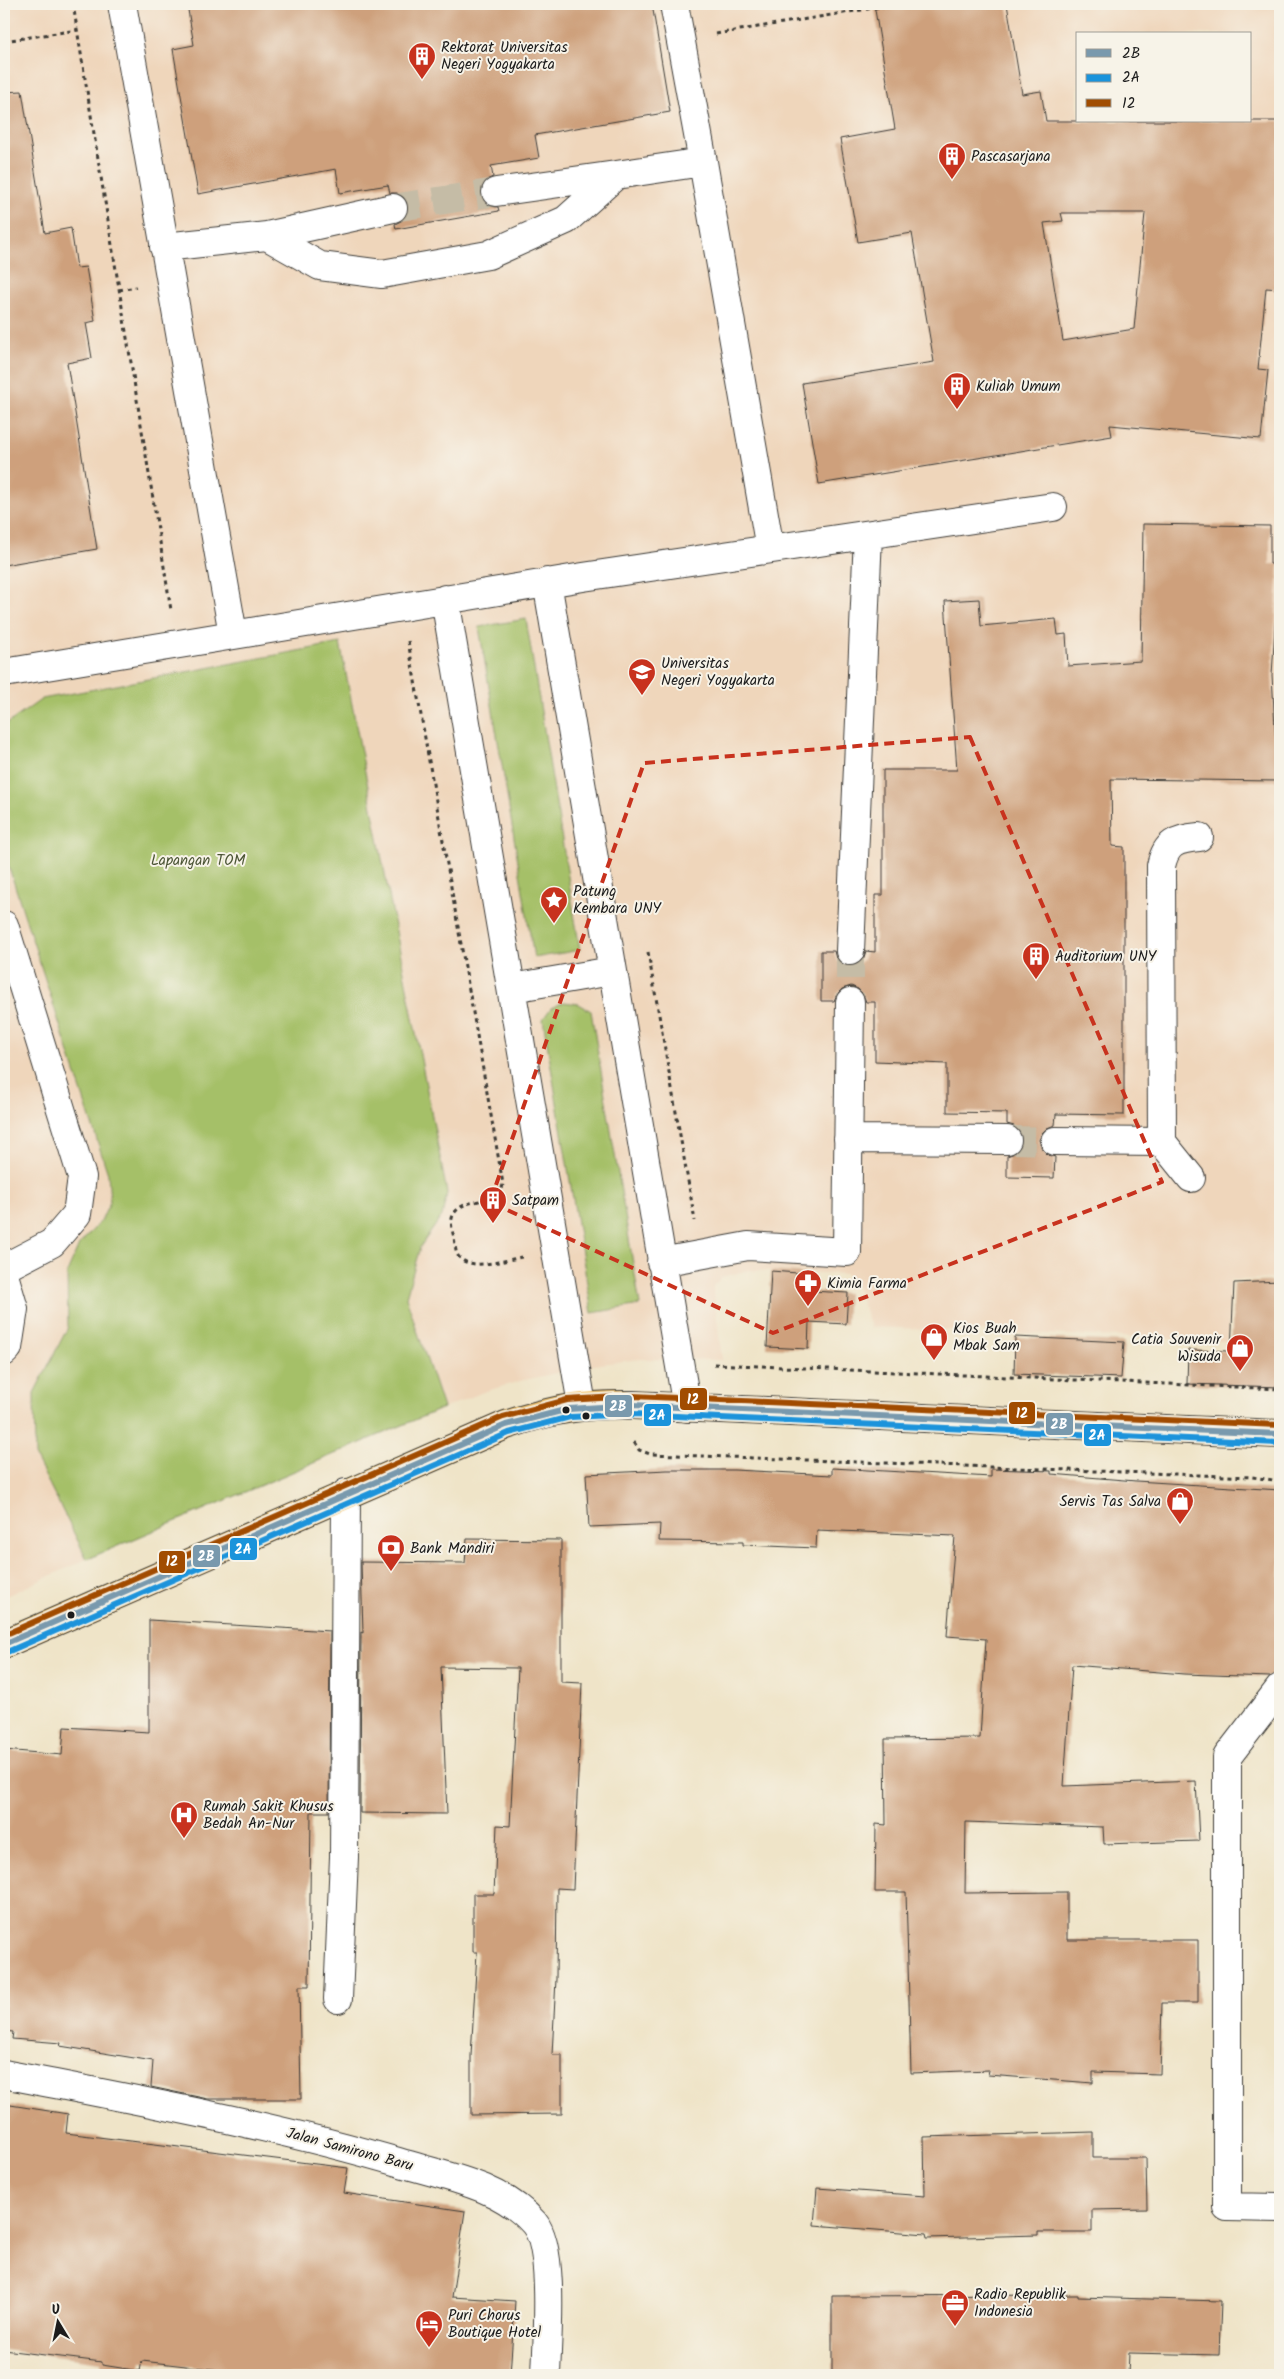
<svg xmlns="http://www.w3.org/2000/svg" width="1284" height="2379" viewBox="0 0 1284 2379" font-family="Kalam,sans-serif">
  <style>
    .built { fill: #efd6bb; fill-rule: evenodd }
    .green { fill: #a5c067; stroke: #606e42 }
    .building { fill: #cea07c; fill-rule: evenodd }
    .lines { fill: none; stroke-linecap: round; stroke-linejoin: round }
    .minor-tunnel { stroke: #c5bca6; stroke-width: 28; stroke-dasharray: 28 14; stroke-linecap: butt }
    .minor-casing { stroke: #3c3a36; stroke-width: 30 }
    .major-casing { stroke: #3c3a36; stroke-width: 30 }
    .path { stroke: #3c3a36; stroke-width: 3; stroke-dasharray: 4 4; stroke-linecap: butt }
    .minor { stroke: #fff; stroke-width: 28 }
    .major { stroke: #f3c26a; stroke-width: 28 }
    .bus-1-casing { stroke: #f7f3e8; stroke-width: 10 }
    .bus-2-casing { stroke: #f7f3e8; stroke-width: 10 }
    .bus-3-casing { stroke: #f7f3e8; stroke-width: 10 }
    .bus-1 { stroke: #7999ad; stroke-width: 6 }
    .bus-2 { stroke: #1a93db; stroke-width: 6 }
    .bus-3 { stroke: #a14c00; stroke-width: 6 }
    .marked { fill: none; stroke: #c8321e; stroke-width: 4; stroke-dasharray: 10 6; stroke-linejoin: round }
    .bus-dot { fill: #1c1c1c; stroke: #f7f3e8; stroke-width: 2 }
    .labels { text-anchor: middle; stroke-width: 4; stroke-linejoin: round; paint-order: stroke }
    .poi-label { font-size: 15px; fill: #1c1c1c; stroke: #f7f3e8; text-anchor: start }
    .park-label { font-size: 15px; fill: #4c5536; stroke: #f7f3e8 }
    .street-label { font-size: 15px; fill: #1c1c1c; stroke: #f7f3e8 }
    .line-badge { stroke: #f7f3e8; stroke-width: 2 }
    .badge-label { font-size: 14px; text-anchor: middle; font-weight: bold; fill: #fff }
  </style>
  <rect width="100%" height="100%" fill="#f7f3e8"/>
  <filter id="ink" filterUnits="userSpaceOnUse"><feTurbulence type="fractalNoise" baseFrequency=".02" numOctaves="2"/><feDisplacementMap in="SourceGraphic" scale="10" xChannelSelector="R" yChannelSelector="G"/><feConvolveMatrix kernelMatrix="1 2 1 2 8 2 1 2 1" color-interpolation-filters="sRGB"/></filter>
  <filter id="wash" filterUnits="userSpaceOnUse"><feTurbulence type="fractalNoise" baseFrequency=".0096" numOctaves="4" result="noise"/><feDisplacementMap in="SourceGraphic" scale="20" xChannelSelector="R" yChannelSelector="G"/><feGaussianBlur stdDeviation="1.12" result="paint"/><feColorMatrix in="noise" values="0 0 0 0 0 0 0 0 0 0 0 0 0 0 0 0 0 1.4 0 .05"/><feComposite in="paint" operator="in"/></filter>
  <g filter="url(#wash)">
    <rect width="100%" height="100%" fill="#efe4c8"/>
    <path class="built" d="M4,4H1280V1279L1230,1280L1228,1341L871,1327L856,1286L846,1274L748,1270L722,1277L713,1286L722,1360L639,1359L594,1365L524,1380L483,1392L87,1559L4,1597ZM1078,34H1250V121H1078Z"/>
    <path class="green" d="M526,619L580,950L534,958L479,627Z
      M340,643L447,1193L442,1216L420,1247L406,1297L443,1408L87,1559L35,1456L34,1393L68,1327L67,1273L79,1245L101,1221L110,1202L108,1174L4,852V726L42,699Z
      M564,1002L579,1004L591,1011L640,1305L592,1313L543,1019L551,1008Z"/>
    <g id="blocks">
      <path class="building" d="M187,4H652L670,112L535,135L539,158L491,166L493,177L486,180L482,186L481,194L483,201L490,206L498,207L499,211L396,229L395,224L403,220L408,212V204L404,197L397,193H390L388,185L340,193L336,169L198,194L173,49L194,45Z
        M874,4H1007L1022,94L1041,91L1046,121H1280V289L1266,288L1258,369L1268,370L1261,439L1110,425L1112,436L819,484L802,383L934,362L912,233L858,242L840,139L895,129ZM1061,213H1145L1134,329L1063,341L1044,223L1063,221Z
        M22,91L45,233L71,228L77,268L86,267L95,321L86,323L92,358L67,363L97,549L4,565V92Z
        M1143,524L1270,526V564H1279L1272,675L1278,781L1111,779L1112,846L1124,847V1115L1056,1114L1055,1125L1047,1128L1042,1133L1039,1140L1042,1149L1048,1155L1055,1157L1054,1178L1007,1177V1156L1015,1153L1020,1148L1023,1141L1020,1132L1014,1126L1007,1124V1113L947,1112V1064L875,1061V1002H866L863,994L858,989L851,986L842,989L837,994L834,1001H821V951H834L836,959L841,964L850,967L857,965L863,960L866,951L875,952V895H883V770H957L945,601L979,599L981,626L1056,619L1058,635L1066,634L1068,666L1141,661Z
        M771,1271L811,1274V1291L848,1293L846,1324L809,1322L808,1349L767,1347Z
        M1280,1281V1387L1187,1384L1188,1350L1231,1351L1234,1283Z
        M1015,1337L1124,1342L1121,1378L1014,1374Z
        M832,1468L991,1477V1469L1051,1471V1474L1136,1481L1280,1490L1279,1673L1270,1677L1184,1674L1072,1665L1064,1786L1196,1781L1199,1841L1104,1844L1103,1827L966,1822L965,1893L1067,1892V1940H1198V2003H1162L1160,2074L1093,2072V2083L988,2075L989,2070L911,2073L906,1892H875L876,1824L886,1825L885,1739L980,1738L986,1639L947,1636L955,1536L817,1530L816,1548L743,1545V1542L659,1541L660,1524L589,1527L586,1474L667,1470H734L832,1475Z
        M467,1539L561,1540V1682L582,1683L573,1889L557,1888L556,1979L552,2055H562V2114L471,2115V2056L477,1952H473V1894H494L497,1825L510,1826L518,1668L441,1667L447,1814L360,1813L361,1632L363,1633L361,1562L465,1563Z
        M149,1620L330,1631L329,1812H311L309,1986H299L301,2099H208L151,2087L153,2061L60,2046L61,2043L12,2039L13,2032L4,2031V1750L62,1755L64,1727L149,1732Z
        M4,2104L68,2114L66,2133L348,2168L344,2193L465,2211L452,2297L515,2301L510,2375H264L142,2361L140,2371L102,2365V2362L4,2350Z
        M1093,2132V2158H1146L1147,2209L1092,2210V2232H1038V2235L927,2238L926,2234L814,2225L817,2188L925,2196L924,2137Z
        M1078,2295V2297L1221,2301L1219,2355L1129,2353L1128,2375H832V2296Z"/>
    </g>
  </g>
  <g filter="url(#ink)">
    <use href="#blocks" fill-opacity="0" stroke="#3c3a36" stroke-width="1"/>
    <g class="lines">
      <path class="minor-tunnel" d="M393,208L496,192
        M850,951V1002
        M1007,1140L1055,1141"/>
      <g class="minor-casing">
        <path id="minor" d="M122,4L233,634
          M674,4L703,162L770,549
          M496,192L616,175
          M267,236L393,208
          M164,247L267,236L320,266L382,274L488,255L566,220L616,175L703,162
          M547,582L687,1408
          M445,599L582,1405
          M4,673L583,577L1053,507
          M4,925L82,1177L77,1214L52,1243L4,1268
          M850,951L868,535
          M512,988L612,971
          M848,1139L1007,1140
          M1055,1141L1162,1142
          M1191,1178L1162,1142L1161,866C1166,843 1176,839 1199,837
          M661,1262L748,1246L847,1252L850,1002
          M4,1275L14,1309L8,1348L4,1352
          M1280,1688L1227,1757V2207L1280,2208
          M338,1999L344,1857L346,1493
          M4,2074C136,2100 269,2124 398,2162C444,2176 501,2185 534,2223C555,2248 547,2341 546,2375"/>
      </g>
      <g class="major-casing">
        <path id="major" d="M4,1644L506,1425C553,1409 584,1404 633,1405L1280,1434"/>
      </g>
      <path class="path" d="M73,4L171,610
        M716,34L898,4
        M4,41L77,30
        M119,290L136,287
        M408,641L503,1184L501,1194C487,1203 465,1199 455,1212C449,1220 452,1229 454,1238C455,1243 455,1249 457,1254C466,1273 506,1260 522,1257
        M648,952L695,1221
        M714,1364L1280,1389
        M634,1442L639,1450L650,1454L1252,1477L1280,1481"/>
      <use href="#minor" class="minor"/>
      <use href="#major" class="major"/>
      <g class="bus-1-casing">
        <path id="bus-1" d="M4,1644L506,1425L569,1409L633,1405L1280,1434"/>
      </g>
      <g class="bus-2-casing">
        <path id="bus-2" d="M7,1652L509,1433L570,1417L633,1414L1280,1443"/>
      </g>
      <g class="bus-3-casing">
        <path id="bus-3" d="M4,1635L503,1417L567,1400L633,1396L1280,1425"/>
      </g>
      <use href="#bus-1" class="bus-1"/>
      <use href="#bus-2" class="bus-2"/>
      <use href="#bus-3" class="bus-3"/>
    </g>
  </g>
  <path class="marked" d="M970,737L1162,1182L773,1333L490,1202L644,763Z"/>
  <defs>
    <g id="building-pin" transform="scale(1.4375)"><path d="M0 17L-7.5 6A9.5 9.5 0 1 1 7.5 6Z" fill="#c8321e" stroke="#f7f3e8"/><path d="M-4-6H4V6H1V3H-1V6H-4ZM-2.5-4.3h1.7v1.8h-1.7ZM.8-4.3h1.7v1.8H.8ZM-2.5-1h1.7V.8h-1.7ZM.8-1h1.7V.8H.8Z" fill="#fff"/></g>
    <g id="university-pin" transform="scale(1.4375)"><path d="M0 17L-7.5 6A9.5 9.5 0 1 1 7.5 6Z" fill="#c8321e" stroke="#f7f3e8"/><path d="M0-5L7-2L0 1L-7-2ZM-4 1L0 2.5L4 1V4Q0 6-4 4Z" fill="#fff"/></g>
    <g id="sight-pin" transform="scale(1.4375)"><path d="M0 17L-7.5 6A9.5 9.5 0 1 1 7.5 6Z" fill="#c8321e" stroke="#f7f3e8"/><path d="M0-6L1.8-2.2L6-1.7L2.9 1.2L3.7 5.4L0 3.3L-3.7 5.4L-2.9 1.2L-6-1.7L-1.8-2.2Z" fill="#fff"/></g>
    <g id="pharmacy-pin" transform="scale(1.4375)"><path d="M0 17L-7.5 6A9.5 9.5 0 1 1 7.5 6Z" fill="#c8321e" stroke="#f7f3e8"/><path d="M-2-6h4v4h4v4h-4v4h-4v-4h-4v-4h4Z" fill="#fff"/></g>
    <g id="shop-pin" transform="scale(1.4375)"><path d="M0 17L-7.5 6A9.5 9.5 0 1 1 7.5 6Z" fill="#c8321e" stroke="#f7f3e8"/><path d="M-5-2.5h2.3a2.7 3.5 0 0 1 5.4 0H5L5.5 6h-11ZM-1.5-2.5h3a1.5 2.3 0 0 0-3 0Z" fill="#fff"/></g>
    <g id="bank-pin" transform="scale(1.4375)"><path d="M0 17L-7.5 6A9.5 9.5 0 1 1 7.5 6Z" fill="#c8321e" stroke="#f7f3e8"/><path d="M-6-4H6V4H-6ZM0-2.3a2.3 2.3 0 1 0 0 4.6a2.3 2.3 0 1 0 0-4.6Z" fill="#fff"/></g>
    <g id="hospital-pin" transform="scale(1.4375)"><path d="M0 17L-7.5 6A9.5 9.5 0 1 1 7.5 6Z" fill="#c8321e" stroke="#f7f3e8"/><path d="M-5-5h3v3.5h4V-5h3V5h-3V1.5h-4V5h-3Z" fill="#fff"/></g>
    <g id="office-pin" transform="scale(1.4375)"><path d="M0 17L-7.5 6A9.5 9.5 0 1 1 7.5 6Z" fill="#c8321e" stroke="#f7f3e8"/><path d="M-6-3h4V-5.5h4V-3h4V5H-6ZM-1-4.5V-3h2v-1.5ZM-6 0V1H6V0Z" fill="#fff"/></g>
    <g id="hotel-pin" transform="scale(1.4375)"><path d="M0 17L-7.5 6A9.5 9.5 0 1 1 7.5 6Z" fill="#c8321e" stroke="#f7f3e8"/><path d="M-6-4.5h1.5V1H6V5H4.5V3h-9V5H-6ZM-4 0a1.8 1.8 0 1 1 3.6 0ZM.5 0V-2.5h3Q6-2.5 6 0Z" fill="#fff"/></g>
  </defs>
  <g fill-rule="evenodd">
    <use href="#building-pin" x="422" y="56"/>
    <use href="#building-pin" x="952" y="156"/>
    <use href="#building-pin" x="957" y="386"/>
    <use href="#university-pin" x="642" y="672"/>
    <use href="#sight-pin" x="554" y="900"/>
    <use href="#building-pin" x="1036" y="956"/>
    <use href="#building-pin" x="493" y="1200"/>
    <use href="#pharmacy-pin" x="808" y="1283"/>
    <use href="#shop-pin" x="934" y="1337"/>
    <use href="#shop-pin" x="1240" y="1348"/>
    <use href="#shop-pin" x="1180" y="1501"/>
    <use href="#bank-pin" x="391" y="1548"/>
    <use href="#hospital-pin" x="184" y="1815"/>
    <use href="#office-pin" x="955" y="2303"/>
    <use href="#hotel-pin" x="429" y="2324"/>
  </g>
  <g class="bus-dot">
    <circle cx="566" cy="1410" r="4.5"/>
    <circle cx="586" cy="1416" r="4.5"/>
    <circle cx="71" cy="1615" r="4.5"/>
  </g>
  <g class="labels">
    <g class="poi-label">
      <text x="441" y="52">Rektorat Universitas<tspan x="441" dy="17">Negeri Yogyakarta</tspan></text>
      <text x="971" y="161">Pascasarjana</text>
      <text x="976" y="391">Kuliah Umum</text>
      <text x="661" y="668">Universitas<tspan x="661" dy="17">Negeri Yogyakarta</tspan></text>
      <text x="573" y="896">Patung<tspan x="573" dy="17">Kembara UNY</tspan></text>
      <text x="1055" y="961">Auditorium UNY</text>
      <text x="512" y="1205">Satpam</text>
      <text x="827" y="1288">Kimia Farma</text>
      <text x="953" y="1333">Kios Buah<tspan x="953" dy="17">Mbak Sam</tspan></text>
      <text x="1221" y="1344" text-anchor="end">Catia Souvenir<tspan x="1221" dy="17">Wisuda</tspan></text>
      <text x="1161" y="1506" text-anchor="end">Servis Tas Salva</text>
      <text x="410" y="1553">Bank Mandiri</text>
      <text x="203" y="1811">Rumah Sakit Khusus<tspan x="203" dy="17">Bedah An-Nur</tspan></text>
      <text x="974" y="2299">Radio Republik<tspan x="974" dy="17">Indonesia</tspan></text>
      <text x="448" y="2320">Puri Chorus<tspan x="448" dy="17">Boutique Hotel</tspan></text>
    </g>
    <g class="park-label">
      <text x="198" y="865">Lapangan TOM</text>
    </g>
    <g class="street-label">
      <text transform="translate(350 2149) rotate(15)" y="5">Jalan Samirono Baru</text>
    </g>
  </g>
  <g class="line-badge">
    <rect x="679" y="1387" width="29" height="24" rx="5" fill="#a14c00"/>
    <rect x="604" y="1394" width="29" height="24" rx="5" fill="#7999ad"/>
    <rect x="1008" y="1401" width="28" height="24" rx="5" fill="#a14c00"/>
    <rect x="643" y="1403" width="29" height="24" rx="5" fill="#1a93db"/>
    <rect x="1045" y="1412" width="29" height="24" rx="5" fill="#7999ad"/>
    <rect x="1083" y="1423" width="29" height="24" rx="5" fill="#1a93db"/>
    <rect x="229" y="1537" width="29" height="24" rx="5" fill="#1a93db"/>
    <rect x="192" y="1544" width="29" height="24" rx="5" fill="#7999ad"/>
    <rect x="158" y="1550" width="28" height="24" rx="5" fill="#a14c00"/>
  </g>
  <g class="badge-label">
    <text x="693" y="1404">12</text>
    <text x="618" y="1411">2B</text>
    <text x="1022" y="1418">12</text>
    <text x="657" y="1420">2A</text>
    <text x="1059" y="1429">2B</text>
    <text x="1097" y="1440">2A</text>
    <text x="243" y="1554">2A</text>
    <text x="206" y="1561">2B</text>
    <text x="172" y="1566">12</text>
  </g>
  <rect width="1284" height="2379" fill="none" stroke="#f7f3e8" stroke-width="20"/>
  <rect x="1076" y="32" width="175" height="90" fill="#f7f3e8" stroke="#9f9d96"/>
  <rect x="1086" y="49" width="25" height="8" fill="#7999ad" stroke="#9f9d96"/>
  <text x="1122" y="58" font-size="15" fill="#1c1c1c">2B</text>
  <rect x="1086" y="74" width="25" height="8" fill="#1a93db" stroke="#9f9d96"/>
  <text x="1122" y="82" font-size="15" fill="#1c1c1c">2A</text>
  <rect x="1086" y="99" width="25" height="8" fill="#a14c00" stroke="#9f9d96"/>
  <text x="1122" y="108" font-size="15" fill="#1c1c1c">12</text>
  <g transform="translate(58 2322) rotate(350)" stroke="#f7f3e8" stroke-width="4" paint-order="stroke">
  <path d="M0-4L9 19L0 12L-9 19Z" fill="#1c1c1c"/>
  <text y="-8" font-size="14" font-weight="bold" text-anchor="middle" fill="#1c1c1c">U</text>
  </g>
</svg>
